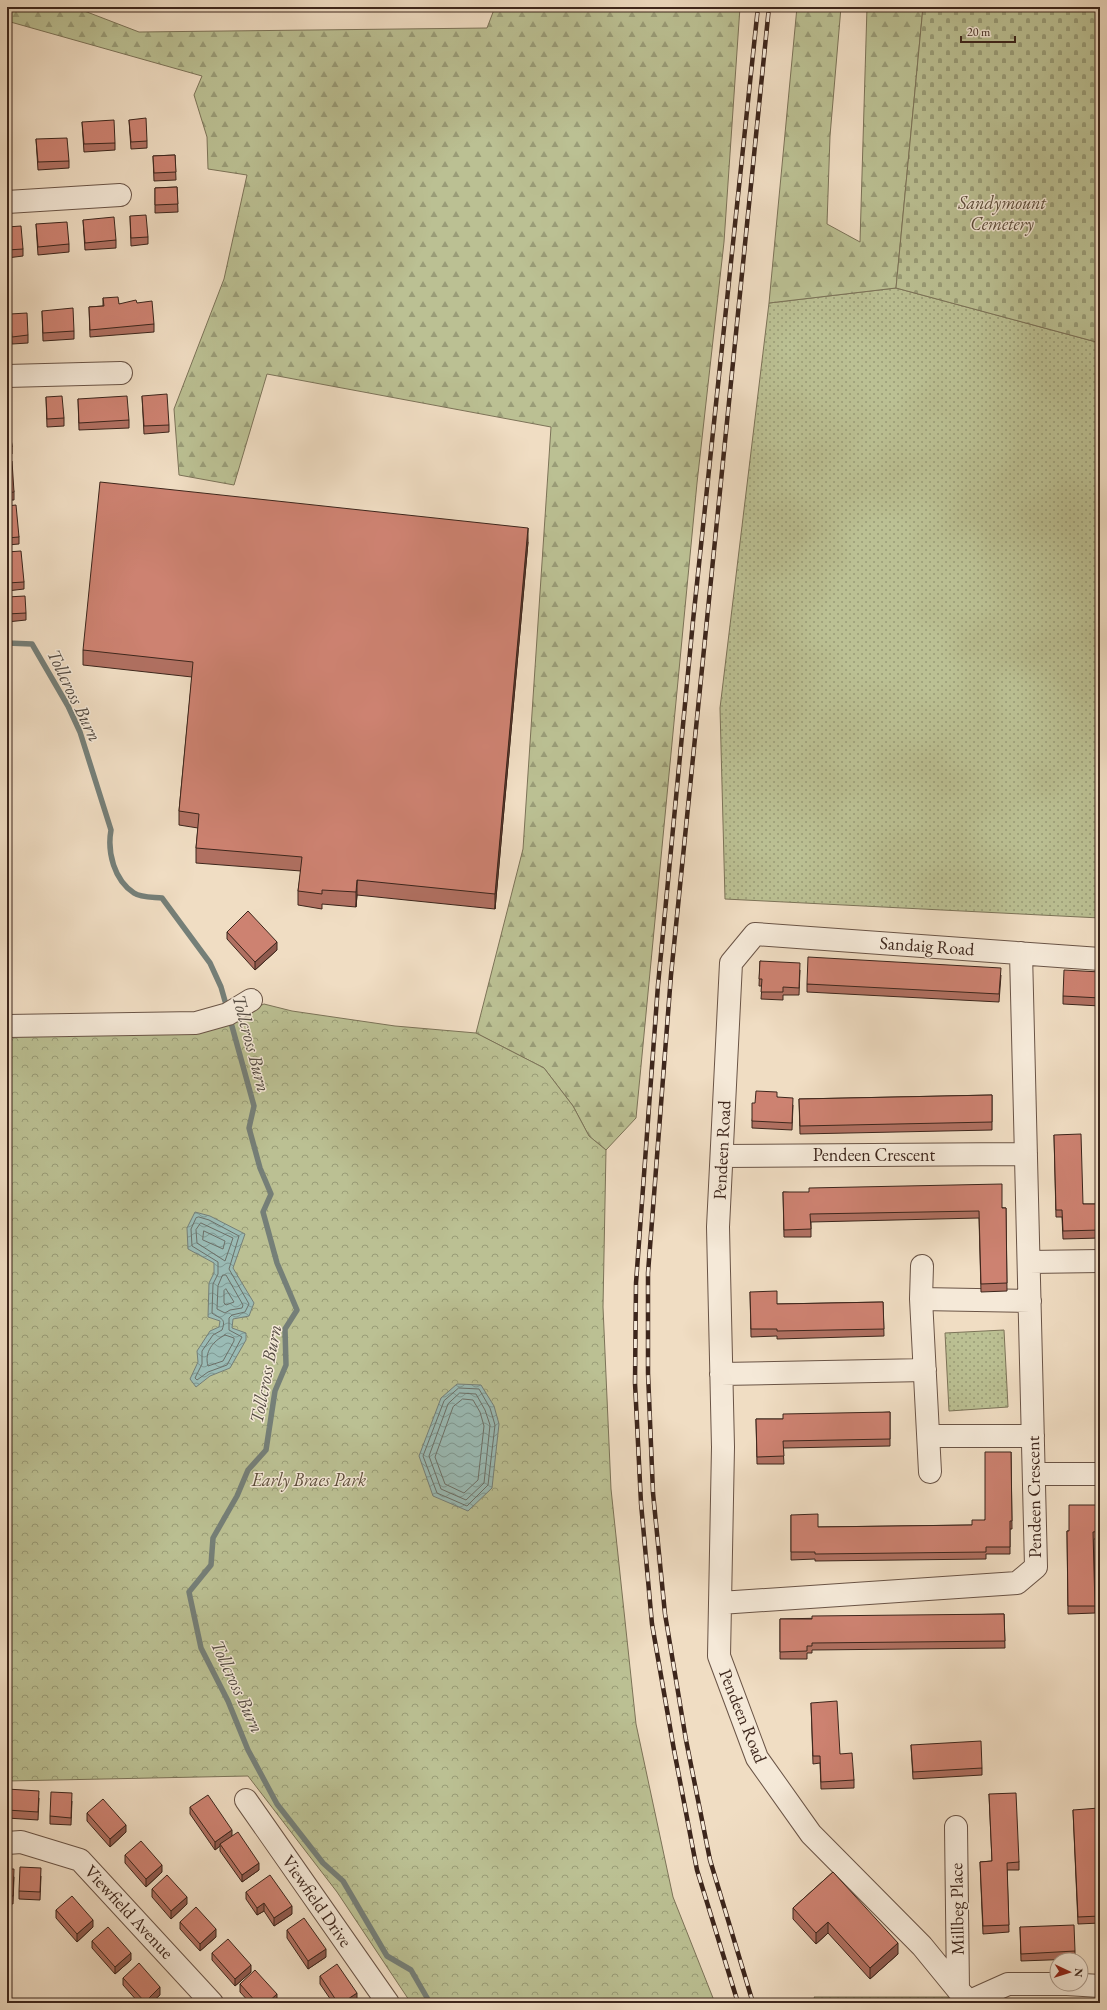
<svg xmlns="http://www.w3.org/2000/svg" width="1107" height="2010" viewBox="0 0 1107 2010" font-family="'EB Garamond',serif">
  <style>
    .grass { fill: url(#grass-dots); stroke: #7c7358 }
    .forest { fill: url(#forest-firs); stroke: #7c7358 }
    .cemetery { fill: url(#cemetery-stones); stroke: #7c7358 }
    .park { fill: url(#park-crowns); stroke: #7c7358 }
    .water { fill: url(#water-waves); stroke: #757f78 }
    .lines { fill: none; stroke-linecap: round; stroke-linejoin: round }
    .shore { stroke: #6c7068; stroke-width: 1 }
    .stream { stroke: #757f78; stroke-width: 5.5 }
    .minor-casing { stroke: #6a5446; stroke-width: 24 }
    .minor { stroke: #f5e9d8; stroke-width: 22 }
    .rail-casing { stroke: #3d261c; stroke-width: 4.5 }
    .rail { stroke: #f5e9d8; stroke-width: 3; stroke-dasharray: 9; stroke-linecap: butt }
    .wall { fill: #b07061; stroke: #3d261c }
    .shaded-wall { fill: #905b4f; stroke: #3d261c }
    .building { fill: #cd8271; stroke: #3d261c }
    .labels { text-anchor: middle; stroke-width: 3; stroke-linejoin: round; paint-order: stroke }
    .park-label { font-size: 18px; font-style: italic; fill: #5c4c3a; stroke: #f5e9d8 }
    .street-label { font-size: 18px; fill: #3d261c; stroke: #f5e9d8 }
    .water-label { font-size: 19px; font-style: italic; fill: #544b42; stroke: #f5e9d8 }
  </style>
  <defs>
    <pattern id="grass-dots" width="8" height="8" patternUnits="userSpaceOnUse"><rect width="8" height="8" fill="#bbc093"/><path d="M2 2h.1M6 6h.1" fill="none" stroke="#999c77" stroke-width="1.8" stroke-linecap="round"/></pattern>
    <pattern id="forest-firs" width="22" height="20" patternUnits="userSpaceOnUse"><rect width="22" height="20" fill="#bbc093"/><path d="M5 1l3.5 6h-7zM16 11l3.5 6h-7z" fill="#999c77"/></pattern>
    <pattern id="cemetery-stones" width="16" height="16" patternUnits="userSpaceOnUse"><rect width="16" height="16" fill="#bbc093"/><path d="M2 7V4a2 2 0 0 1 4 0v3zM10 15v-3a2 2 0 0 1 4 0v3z" fill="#999c77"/></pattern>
    <pattern id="park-crowns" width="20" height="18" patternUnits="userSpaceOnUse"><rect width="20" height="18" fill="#bbc093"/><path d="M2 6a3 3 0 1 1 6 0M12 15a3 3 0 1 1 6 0" fill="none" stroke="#999c77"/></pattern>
    <pattern id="water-waves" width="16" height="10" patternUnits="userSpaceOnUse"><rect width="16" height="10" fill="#9abbb5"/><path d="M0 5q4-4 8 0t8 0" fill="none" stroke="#7f9892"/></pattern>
  </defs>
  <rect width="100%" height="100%" fill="#f0ddc3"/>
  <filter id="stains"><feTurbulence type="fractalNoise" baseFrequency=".005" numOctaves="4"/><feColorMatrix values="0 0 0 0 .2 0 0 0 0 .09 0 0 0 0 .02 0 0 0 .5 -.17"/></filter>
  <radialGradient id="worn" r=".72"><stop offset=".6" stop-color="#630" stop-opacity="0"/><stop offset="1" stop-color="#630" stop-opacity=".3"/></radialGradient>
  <path class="grass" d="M896,288L1100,343V918L725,899L720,708L769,303Z
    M1004,1330L1008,1407L949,1411L945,1333Z
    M814,1997H948L951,2003H817Z"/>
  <path class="forest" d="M7,7H74L139,32L487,28L495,7H740L724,242L697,483L636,1118L606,1150L589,1136L573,1106L544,1068L476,1033L523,849L551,427L267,374L234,485L179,475L174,409L224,279L247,175L208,169L207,137L194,95L202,76L7,21Z
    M797,7H841L830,136L827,224L860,242L867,7H923L896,288L769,303Z"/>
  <path class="cemetery" d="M923,7H1100V343L896,288Z"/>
  <path class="park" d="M264,1004L292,1011L395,1026L476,1033L544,1068L573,1106L589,1136L606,1150L603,1307L611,1489L636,1724L673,1897L715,2003H411L337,1892L248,1776L7,1781V1033L203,1031Z"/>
  <path class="water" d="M195,1212L210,1216L245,1234L233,1268L254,1303L249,1316L233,1319L232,1328L246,1333V1340L230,1368L210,1376L196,1387L190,1379L198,1362L197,1351L210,1331L219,1327L220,1321L208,1317L209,1283L214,1273V1263L188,1249L187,1228Z
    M457,1384L481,1385L494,1406L499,1424L492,1488L468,1511L433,1496L419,1456L441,1398Z"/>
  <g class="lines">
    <path class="shore" d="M199,1217L209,1220L239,1236L229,1269L249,1304L245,1312L232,1315L229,1318V1330L242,1337L227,1365L208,1372L197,1380L195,1378L202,1364V1351L213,1335L222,1330C227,1317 219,1319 212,1313L213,1284L218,1274V1262L192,1246L191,1229L196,1218Z
      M201,1223L233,1238L225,1261L197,1243L196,1230Z
      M204,1231L225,1241L223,1249L203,1240Z
      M223,1275H226L243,1305L242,1308L230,1310L225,1313L217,1309L218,1286Z
      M226,1289L234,1302L226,1305L224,1303V1291Z
      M225,1335L234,1338V1341L223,1361L208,1366C204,1352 213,1341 225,1335Z
      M459,1388L479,1389L490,1408L495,1425L488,1485L467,1506L437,1493L423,1456L444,1401Z
      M460,1393L476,1394L485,1410L490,1425L484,1483L466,1500L441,1489L429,1456L448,1404Z
      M463,1399L473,1400L480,1412L484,1426L478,1480L464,1493L445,1484L435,1457L453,1407Z"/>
    <path class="stream" d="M7,643L32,644L68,706L80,732L111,830C107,852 114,880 134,893C141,898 154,897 162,898L210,963L221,987L227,1008
      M230,1019L254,1106L249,1128L260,1168L271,1194L263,1212L277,1263L297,1310L285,1329L286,1365L275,1391L266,1450L248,1470L237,1496L213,1538L211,1565L189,1592L201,1648L228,1701L248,1750L277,1804L323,1863L343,1881L387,1956L411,1970L430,2003"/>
    <g class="minor-casing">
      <path id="minor" d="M7,202L120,195
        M7,376L121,373
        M7,1026L196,1023L228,1014L251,1000
        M722,1156L1026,1154
        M1029,1262L1100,1261
        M922,1266L921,1299L930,1472
        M921,1299L1030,1301
        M721,1374L925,1370
        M929,1436H1033
        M1034,1474H1100
        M720,1603L1017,1583L1036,1567L1021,953
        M246,1800L388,2003
        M956,1827L958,1990
        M7,1843L21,1842L80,1860L212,2003
        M970,2001L1008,1984H1067L1100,1986
        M971,2003L958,1990L922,1946L811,1834L757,1758L719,1656L723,1447L718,1227L731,963L755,934L1100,959"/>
    </g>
    <use href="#minor" class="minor"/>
    <g class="rail-casing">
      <path id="rail" d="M738,2003L697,1870L674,1750L652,1624L641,1503L635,1383L636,1283L658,985L693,621L758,7
        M753,2003L710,1860L686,1740L665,1614L653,1493L648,1373V1273L671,975L769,7"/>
    </g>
    <use href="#rail" class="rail"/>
  </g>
  <path class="wall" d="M129,120L147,141V148L131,149Z
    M82,122L115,143V150L84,152Z
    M36,139L69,161V168L38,170Z
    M175,155L176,180L154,181L153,156Z
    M177,187L178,212L155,213V188Z
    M130,216L148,237V244L131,246Z
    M83,220L116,240V248L85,250Z
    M36,224L69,244V252L38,255Z
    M7,227L23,249V256L7,258Z
    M103,298L119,304L154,324V332L90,337L89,307L103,306Z
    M42,311L74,331V339L43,341Z
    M10,314L28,335V343L12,344L10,321Z
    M142,396L169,425V432L144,434Z
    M46,397L64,418V426L47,427Z
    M7,398L12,447V454L7,455Z
    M78,399L129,420V428L79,430Z
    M7,461L14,492V500H7Z
    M7,506L19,537V544L7,545Z
    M528,542L495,909L357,895L356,907L322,904V909L298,905V891L301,871L196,863V848L198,828L179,825V811L192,677L83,665V650Z
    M7,552L24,582V589L7,591Z
    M7,597L26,613V620L7,622Z
    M227,932L277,950L255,970L227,939Z
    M760,961L800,970L799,995H783V1000L761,999L762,986H759Z
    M1100,972V1006L1063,1004V996Z
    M1001,975L999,1002L807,992V984Z
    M992,1095V1130L800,1134L799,1099Z
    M777,1097L793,1105L792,1130L752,1128V1121L755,1103Z
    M1054,1135L1083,1204H1100V1238L1063,1239L1062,1217H1056Z
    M783,1192L1006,1208L1007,1291L981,1292L979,1218L811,1222V1237H784Z
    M750,1292L777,1304L883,1302L884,1336L777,1339V1336L751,1337Z
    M890,1412V1446L783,1448L784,1464H757L756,1419H783Z
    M1011,1452L1012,1529H1010V1554H986V1559L815,1561V1559L791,1560V1515L818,1527L972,1525L985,1520Z
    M1100,1505V1539H1094L1095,1613L1068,1614L1067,1531H1069Z
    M1004,1614L1005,1648L812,1650V1653H807V1659H780V1619Z
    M811,1703L840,1754L854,1780V1788L821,1789L820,1763L813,1764Z
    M911,1745L982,1768V1775L913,1779Z
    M7,1789L39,1798L38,1820L7,1818Z
    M989,1794L1019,1862V1870H1007L1009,1932L983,1934L980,1862L992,1861Z
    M72,1801L71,1825L50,1824V1816Z
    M190,1807L232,1836L259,1870L242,1882L220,1851V1846L215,1850L190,1814Z
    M1073,1810L1100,1819V1923L1078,1924Z
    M87,1813L126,1832L110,1847L87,1821Z
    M125,1855L162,1872L146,1887L125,1863Z
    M7,1869L14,1877L13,1904L7,1903Z
    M833,1872L898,1954L870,1979L828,1933L816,1944L793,1919V1908Z
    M41,1876L40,1900L19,1899V1891Z
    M152,1889L187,1904L171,1919L152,1897Z
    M246,1892L292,1914L274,1926L264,1911L257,1915L246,1899Z
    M56,1910L93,1927L77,1942L56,1918Z
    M180,1922L216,1937L200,1951L180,1929Z
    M1020,1927L1075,1951V1959L1021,1961Z
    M287,1930L326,1957L308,1969L287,1938Z
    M92,1941L131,1960L115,1974L92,1948Z
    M212,1953L251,1972L235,1986L212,1960Z
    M320,1976L357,2000L353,2003H333L320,1984Z
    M123,1978L160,1995L151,2003H139L123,1985Z
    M240,1984L277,2001L275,2003H250L240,1992Z"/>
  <path class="shaded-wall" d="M528,528V542L495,909V894Z
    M357,880V895L356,907V892Z
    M277,942V950L255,970V962Z
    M126,1825V1832L110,1847V1839Z
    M232,1830V1838L220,1844V1846L215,1850V1842Z
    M259,1863V1870L242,1882V1875Z
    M162,1865V1872L146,1887V1879Z
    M187,1897V1904L171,1919V1911Z
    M264,1903V1911L257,1915V1908Z
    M292,1906V1914L274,1926V1918Z
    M93,1920V1927L77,1942V1934Z
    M828,1922V1933L816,1944V1933Z
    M216,1929V1937L200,1951V1944Z
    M898,1943V1954L870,1979V1968Z
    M326,1949V1957L308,1969V1961Z
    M131,1953V1960L115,1974V1967Z
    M251,1965V1972L235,1986V1979Z
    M160,1987V1995L151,2003H145V2002Z
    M357,1993V2000L353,2003H342Z
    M277,1994V2001L275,2003H267Z"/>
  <path class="building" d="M146,118L147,141L131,142L129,120Z
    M114,120L115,143L84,144L82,122Z
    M67,138L69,161L38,162L36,139Z
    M175,155L176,172L154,173L153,156Z
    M177,187L178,204L155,205V188Z
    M146,215L148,237L131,238L130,216Z
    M114,217L116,240L85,243L83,220Z
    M67,222L69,244L38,247L36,224Z
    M21,226L23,249L7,250V227Z
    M118,297L119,304L136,300L137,303L152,301L154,324L90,330L89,307L104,306L103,298Z
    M73,308L74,331L43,333L42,311Z
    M27,313L28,335L12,337L10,314Z
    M167,394L169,425L144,426L142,396Z
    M62,396L64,418L47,419L46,397Z
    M127,396L129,420L79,423L78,399Z
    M7,398L12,447H7Z
    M7,461H12L14,492L7,493Z
    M100,482L528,528L495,894L357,880L356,892L322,890V894L298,891L302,857L196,848L199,814L179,811L193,662L83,650Z
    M16,505L19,537L7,538V506Z
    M21,551L24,582L7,583V552Z
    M25,596L26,613L7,614V597Z
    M248,911L277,942L255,962L227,932Z
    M808,957L1001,968L999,994L807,984Z
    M760,961L800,963L799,988L783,987V992H761L762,979H759Z
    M1064,970L1100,972V998L1063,996Z
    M756,1091L777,1092V1097L793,1098L792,1123L752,1121V1103H755Z
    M992,1095V1122L800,1126L799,1099Z
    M1081,1134L1083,1204H1100V1230L1063,1231L1062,1210H1056L1054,1135Z
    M1002,1184V1208H1006L1007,1283L981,1284L979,1211L810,1214L811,1229L784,1230L783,1192H809V1188Z
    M777,1291V1304L883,1302L884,1329L777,1331V1329H751L750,1292Z
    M890,1412V1439L783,1441L784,1456L757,1457L756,1419H783V1414Z
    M985,1452H1011L1012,1521H1010V1547H986V1552L815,1554V1552H791V1515L818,1514V1527L972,1525V1520H985Z
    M1069,1505H1100V1531L1093,1532L1095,1606H1068L1067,1531H1069Z
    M1004,1614L1005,1641L812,1643V1646H807V1651L780,1652V1619H812V1616Z
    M837,1701L840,1754L852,1753L854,1780L821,1782L820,1756H813L811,1703Z
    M981,1741L982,1768L913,1772L911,1745Z
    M7,1789L39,1791L38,1812L7,1810Z
    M51,1792L72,1793L71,1818L50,1816Z
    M1016,1793L1019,1862L1007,1863L1009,1925L983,1926L980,1862L992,1861L989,1794Z
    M208,1795L232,1830L215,1842L190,1807Z
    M103,1799L126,1825L110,1839L87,1813Z
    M1099,1808L1100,1916L1078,1917L1073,1810Z
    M238,1832L259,1863L242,1875L220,1844Z
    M141,1841L162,1865L146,1879L125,1855Z
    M20,1867L41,1868L40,1892L19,1891Z
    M7,1869H14L13,1896H7Z
    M833,1872L898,1943L870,1968L828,1922L816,1933L793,1908Z
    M167,1875L187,1897L171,1911L152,1889Z
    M270,1875L292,1906L274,1918L264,1903L257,1908L246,1892Z
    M72,1896L93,1920L77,1934L56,1910Z
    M196,1907L216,1929L200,1944L180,1922Z
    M304,1918L326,1949L308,1961L287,1930Z
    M1074,1925L1075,1951L1021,1954L1020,1927Z
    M108,1927L131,1953L115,1967L92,1941Z
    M228,1939L251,1965L235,1979L212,1953Z
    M139,1963L160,1987L145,2002L123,1978Z
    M337,1964L357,1993L342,2003H338L320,1976Z
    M255,1970L277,1994L267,2003H257L240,1984Z
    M172,1999L176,2003H167Z"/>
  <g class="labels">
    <g class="park-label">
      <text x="1002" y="209">Sandymount<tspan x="1002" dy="21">Cemetery</tspan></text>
      <text x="309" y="1486">Early Braes Park</text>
    </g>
    <g class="street-label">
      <text transform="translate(927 946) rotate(4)" y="6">Sandaig Road</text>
      <text transform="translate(722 1150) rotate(-87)" y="6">Pendeen Road</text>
      <text x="874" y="1161">Pendeen Crescent</text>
      <text transform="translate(1034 1497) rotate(-91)" y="6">Pendeen Crescent</text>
      <text transform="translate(743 1716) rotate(68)" y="6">Pendeen Road</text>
      <text transform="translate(317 1901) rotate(55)" y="6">Viewfield Drive</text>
      <text transform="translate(957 1909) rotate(-91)" y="6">Millbeg Place</text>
      <text transform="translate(129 1912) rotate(47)" y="6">Viewfield Avenue</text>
    </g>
    <g class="water-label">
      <text transform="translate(75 695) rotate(64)" y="7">Tollcross Burn</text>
      <text transform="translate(252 1043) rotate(75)" y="7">Tollcross Burn</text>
      <text transform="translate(265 1374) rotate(-79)" y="7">Tollcross Burn</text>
      <text transform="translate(238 1686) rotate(65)" y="7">Tollcross Burn</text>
    </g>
  </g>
  <rect width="1107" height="2010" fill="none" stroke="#f0ddc3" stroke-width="24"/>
  <rect x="8" y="8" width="1091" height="1994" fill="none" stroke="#3d261c" stroke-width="2"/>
  <rect x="12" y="12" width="1083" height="1986" fill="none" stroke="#3d261c"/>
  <g transform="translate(1069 1972) rotate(94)"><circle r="19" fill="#f5e9d8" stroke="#ab9b8d"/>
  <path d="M0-3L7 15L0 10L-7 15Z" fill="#8f2418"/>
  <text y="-6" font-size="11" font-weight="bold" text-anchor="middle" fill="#3d261c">N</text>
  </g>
  <path d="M961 36v6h54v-6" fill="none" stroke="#3d261c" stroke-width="2"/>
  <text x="967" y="36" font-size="12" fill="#3d261c" stroke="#f5e9d8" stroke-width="3" paint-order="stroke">20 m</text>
  <rect width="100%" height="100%" filter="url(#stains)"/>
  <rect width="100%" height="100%" fill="url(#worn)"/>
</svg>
